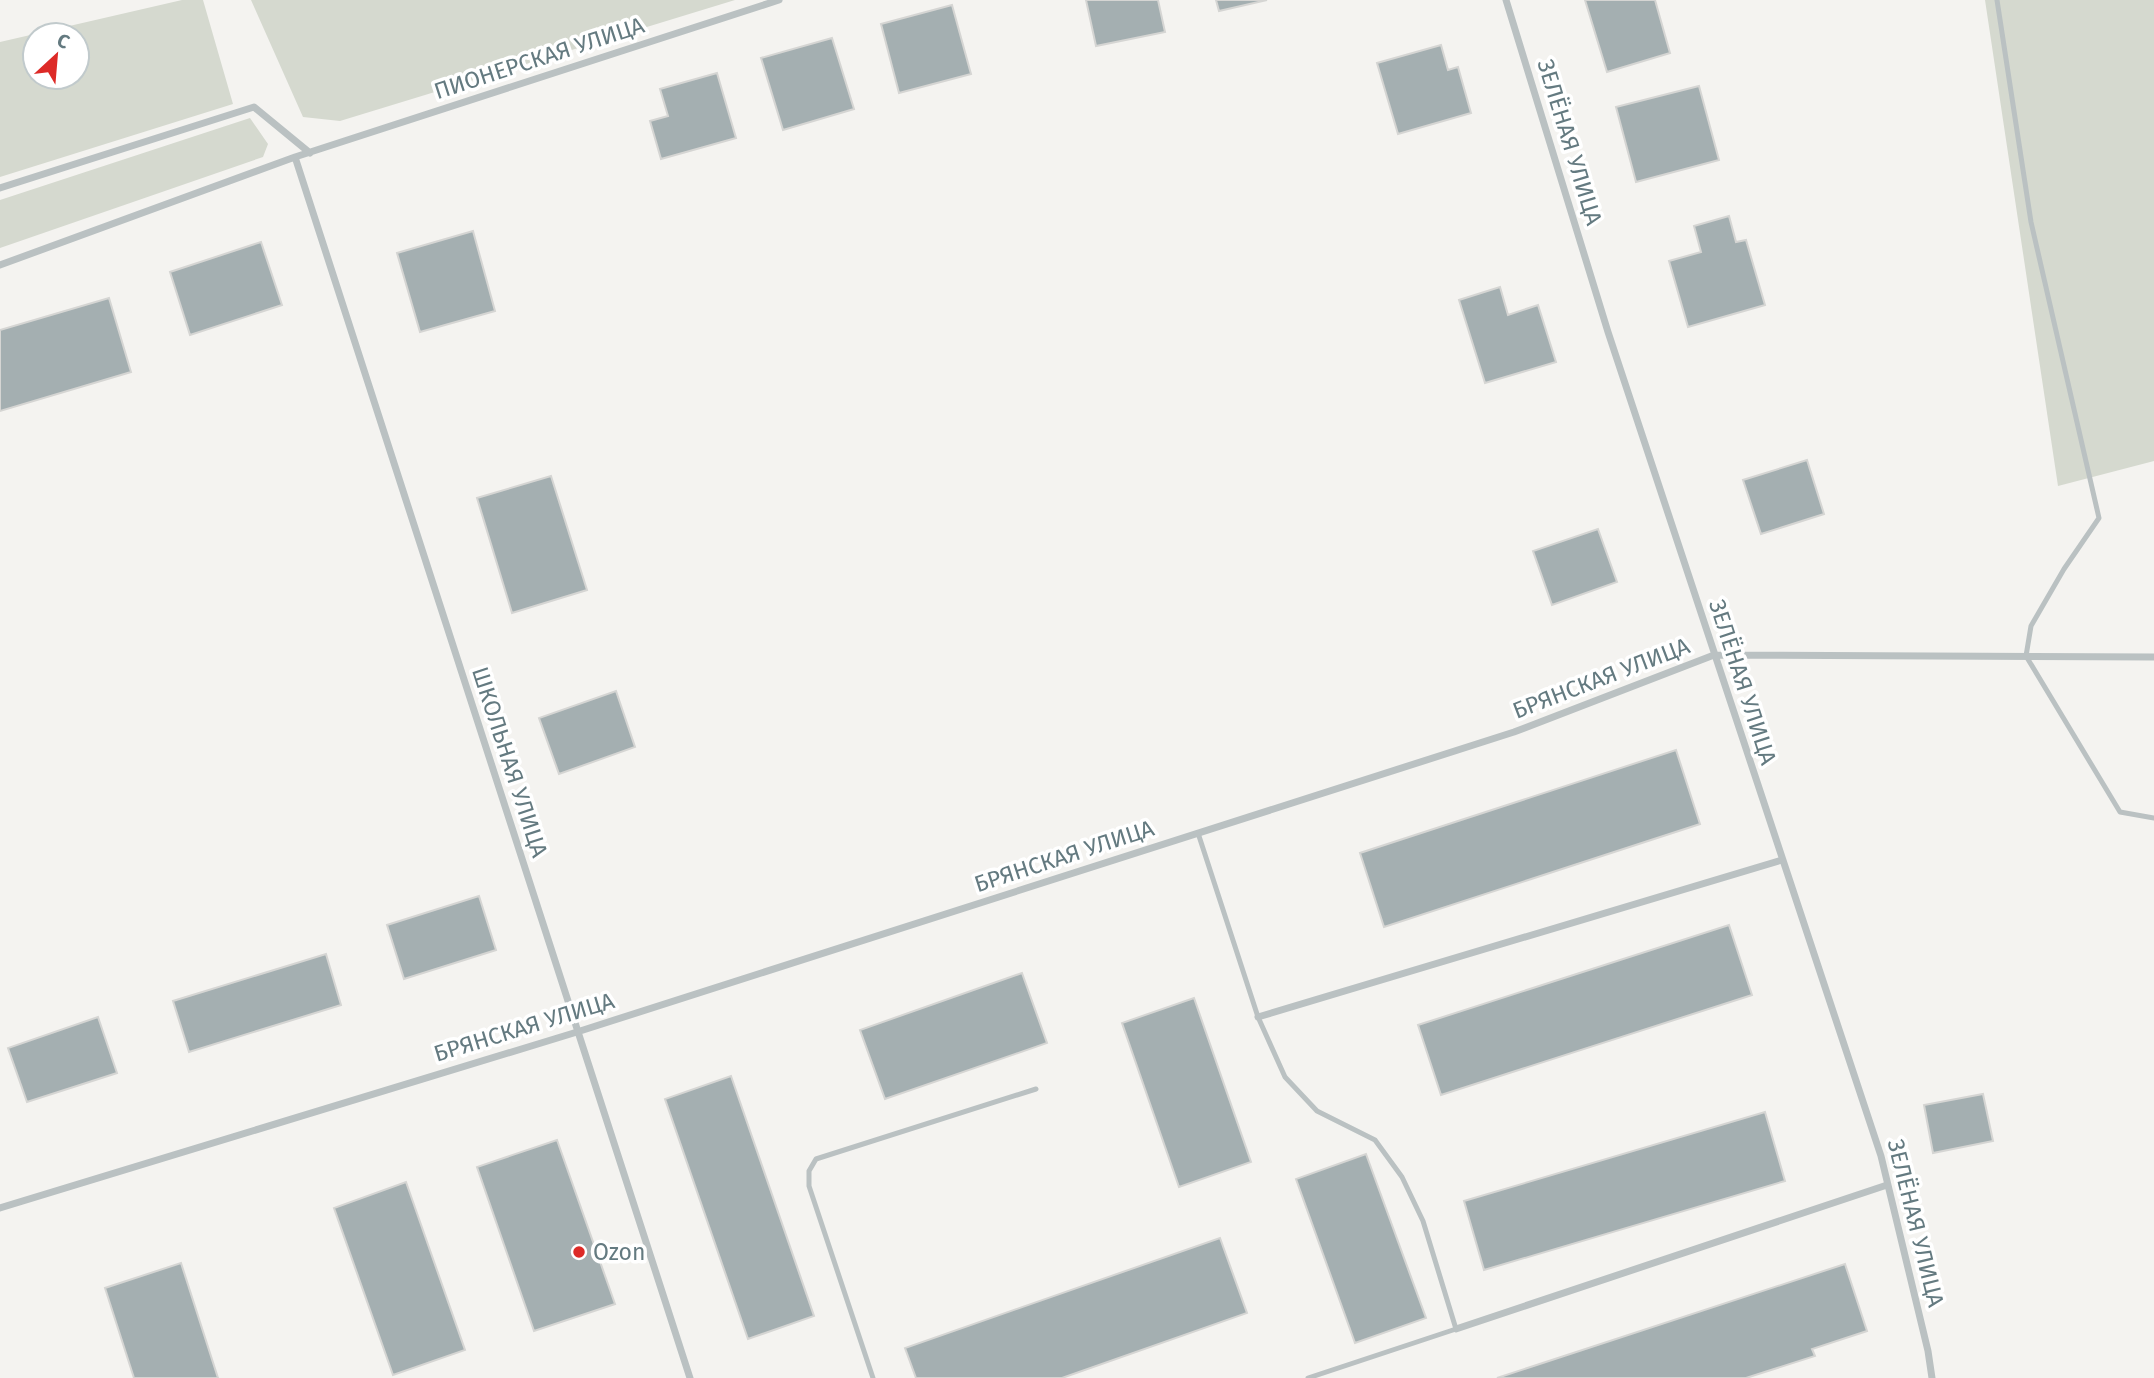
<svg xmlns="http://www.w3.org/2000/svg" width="2154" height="1378" viewBox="0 0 2154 1378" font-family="'Fira Sans',sans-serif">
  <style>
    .green { fill: #d5d9cf; fill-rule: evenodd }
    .building { fill: #a4afb1; stroke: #d5d5d3; stroke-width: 2 }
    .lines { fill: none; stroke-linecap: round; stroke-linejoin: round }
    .service { stroke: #bac1c2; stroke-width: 5 }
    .minor { stroke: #bac1c2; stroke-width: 7 }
    .poi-dot { fill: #dd2a27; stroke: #fff; stroke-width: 2.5 }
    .labels { text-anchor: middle; stroke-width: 7; stroke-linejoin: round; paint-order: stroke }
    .street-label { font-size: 23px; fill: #647a80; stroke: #fff }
    .poi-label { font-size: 23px; fill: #647a80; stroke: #fff; text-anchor: start }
  </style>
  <rect width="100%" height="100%" fill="#f4f3f0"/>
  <path class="green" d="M182,0H203L233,104L0,177V42ZM35,35H77V77H35Z
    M251,0H735L340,121L303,117Z
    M1985,0H2154V461L2058,486Z
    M250,118L268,144L263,157L0,248V200Z"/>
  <path class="building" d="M1086,0H1158L1165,32L1096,46Z
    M1216,0H1267L1219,11Z
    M1585,0H1655L1670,53L1607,72Z
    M952,5L971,74L899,93L881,24Z
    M832,38L854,109L783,130L761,58Z
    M1441,45L1448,70L1458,67L1471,113L1398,134L1377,63Z
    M717,73L736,138L661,159L650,121L668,116L660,89Z
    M1699,86L1719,160L1636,182L1616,107Z
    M1729,216L1736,242L1746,240L1765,305L1688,327L1669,261L1701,252L1694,226Z
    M473,231L495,311L420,332L397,253Z
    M261,242L282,305L190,335L170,272Z
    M1500,287L1508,315L1538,305L1556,362L1485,383L1459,300Z
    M109,298L131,372L0,411V330Z
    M1807,460L1824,514L1761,534L1743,480Z
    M551,476L587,590L512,613L477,498Z
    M1598,529L1617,582L1552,605L1533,551Z
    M616,691L635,747L559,774L539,718Z
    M1676,750L1700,824L1384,927L1360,853Z
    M479,896L496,950L404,979L387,925Z
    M1729,925L1752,995L1441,1095L1418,1025Z
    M326,954L341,1005L189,1052L173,1001Z
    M1022,973L1047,1043L885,1099L860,1030Z
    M1194,998L1251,1162L1179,1187L1122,1023Z
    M98,1017L117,1073L27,1102L8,1048Z
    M731,1076L814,1316L748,1339L665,1099Z
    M1983,1094L1993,1141L1933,1153L1924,1105Z
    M1765,1112L1785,1181L1484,1270L1464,1201Z
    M557,1140L615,1304L534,1331L477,1167Z
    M1366,1154L1426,1318L1355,1343L1296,1179Z
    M406,1182L465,1350L393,1375L334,1208Z
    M1220,1238L1247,1313L1062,1378H916L905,1348Z
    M181,1263L218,1378H134L105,1288Z
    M1845,1264L1867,1331L1812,1349L1815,1356L1746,1378H1497Z"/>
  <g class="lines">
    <path class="service" d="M1997,0L2031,222L2099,518L2064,569L2031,626L2026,656L2120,812L2154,818
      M1198,833L1258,1017L1285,1077L1317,1111L1375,1140L1402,1177L1423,1221L1456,1329L1308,1378
      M873,1378L809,1186V1171L816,1159L1036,1089"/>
    <path class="minor" d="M1506,0L1608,332L1881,1156L1928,1351L1932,1378
      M295,157L690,1378
      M0,188L254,107L310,153
      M0,265L295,157L779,0
      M1258,1017L1782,860
      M0,1208L577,1032L1514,732L1714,655L2154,657
      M1456,1329L1887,1185"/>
  </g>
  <circle class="poi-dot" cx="579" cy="1252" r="7"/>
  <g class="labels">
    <g class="street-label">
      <text transform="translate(539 58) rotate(-18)" y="8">ПИОНЕРСКАЯ УЛИЦА</text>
      <text transform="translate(1570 142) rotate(73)" y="8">ЗЕЛЁНАЯ УЛИЦА</text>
      <text transform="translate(1601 678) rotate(-21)" y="8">БРЯНСКАЯ УЛИЦА</text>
      <text transform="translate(1743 682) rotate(72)" y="8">ЗЕЛЁНАЯ УЛИЦА</text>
      <text transform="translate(510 762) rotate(72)" y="8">ШКОЛЬНАЯ УЛИЦА</text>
      <text transform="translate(1064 856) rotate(-18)" y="8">БРЯНСКАЯ УЛИЦА</text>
      <text transform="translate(524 1027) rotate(-17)" y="8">БРЯНСКАЯ УЛИЦА</text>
      <text transform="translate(1916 1223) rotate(76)" y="8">ЗЕЛЁНАЯ УЛИЦА</text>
    </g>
    <g class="poi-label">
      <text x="593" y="1260">Ozon</text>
    </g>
  </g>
  <g transform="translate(56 56) rotate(26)"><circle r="33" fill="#ffffff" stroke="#c1cacc" stroke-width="2"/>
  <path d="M0-5L12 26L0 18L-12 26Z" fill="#dd2a27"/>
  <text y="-10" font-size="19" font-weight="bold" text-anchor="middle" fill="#647a80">С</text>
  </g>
</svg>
